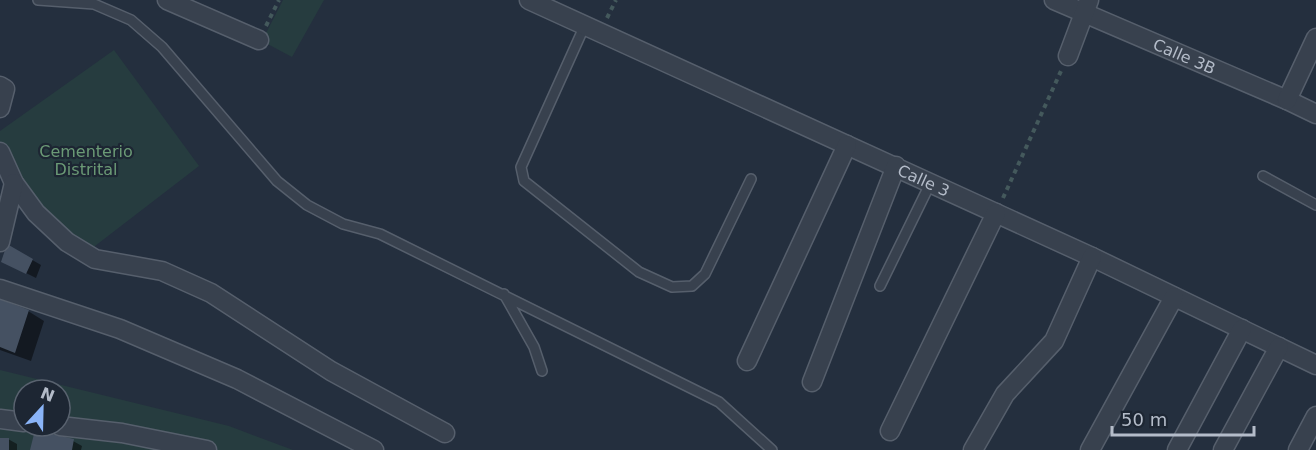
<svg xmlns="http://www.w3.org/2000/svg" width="1316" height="450" viewBox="0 0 1316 450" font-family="'DejaVu Sans',sans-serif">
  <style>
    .green { fill: #263c3f; fill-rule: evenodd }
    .shadow { fill: #0007 }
    .building { fill: #455162 }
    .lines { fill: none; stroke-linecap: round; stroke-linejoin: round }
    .service-casing { stroke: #565f6c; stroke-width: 12 }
    .minor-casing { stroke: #565f6c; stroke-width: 21 }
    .path { stroke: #44595c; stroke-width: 4; stroke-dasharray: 4.5 4.5; stroke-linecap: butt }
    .service { stroke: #38414e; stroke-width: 9 }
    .minor { stroke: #38414e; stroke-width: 18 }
    .labels { text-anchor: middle; stroke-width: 4.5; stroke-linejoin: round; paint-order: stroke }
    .street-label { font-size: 16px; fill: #b4bcc9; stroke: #1d2633 }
    .park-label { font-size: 16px; fill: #6b9a76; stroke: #1d2633 }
  </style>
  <rect width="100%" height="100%" fill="#242f3e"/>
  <path class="green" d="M283,0H324L292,57L262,41Z
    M114,50L199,166L82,256L0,167V131Z
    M0,370L229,426L293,450H0ZM24,390H60V426H24Z"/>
  <path class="shadow" d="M8,246L41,265L36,278L12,266Z
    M0,301L28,311L44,321L31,361L0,350Z
    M8,439L17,444V450H0V440Z
    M73,441L82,446L81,450H31Z"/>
  <path class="building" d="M7,244L33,259L26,274L1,262Z
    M0,299L29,310L15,353L0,347Z
    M35,430L74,439L72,450H30Z
    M0,438H9V450H0Z"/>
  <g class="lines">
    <g class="service-casing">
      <path id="service" d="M38,0L94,4L131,20L162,47L277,181L307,205L343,224L380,234L719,402L772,450
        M585,25L521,167L524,181L639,272L672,287L692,286L705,274L751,179
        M1263,176L1316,205
        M880,286L931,182
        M504,294L534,347L542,371"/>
    </g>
    <g class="minor-casing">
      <g id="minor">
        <path d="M167,0L259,40"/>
        <path id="s1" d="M529,0L1092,257L1316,365"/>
        <path id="s2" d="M1054,0L1287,100L1316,114"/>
        <path d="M1068,56L1089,0"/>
        <path d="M0,86L5,89L0,108"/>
        <path d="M1287,100L1316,38"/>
        <path d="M0,152L14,183L36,213L67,242L95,259L162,271L211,293L331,371L445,433"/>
        <path d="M0,242L14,183"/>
        <path d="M0,289L120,329L237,379L374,450"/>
        <path d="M747,361L847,145"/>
        <path d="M812,382L896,166"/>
        <path d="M0,419L24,422"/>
        <path d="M60,426L122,433L207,450"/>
        <path d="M890,431L996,213"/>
        <path d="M973,450L1005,394L1054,341L1092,257"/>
        <path d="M1090,450L1174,297"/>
        <path d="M1177,450L1242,329"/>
        <path d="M1223,450L1279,347"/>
        <path d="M1298,450L1316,416"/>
      </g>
    </g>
    <path class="path" d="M607,18L616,0
      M266,26L279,0
      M1003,198L1061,71"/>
    <use href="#service" class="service"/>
    <use href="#minor" class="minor"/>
  </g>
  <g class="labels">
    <g class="street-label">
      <text dy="6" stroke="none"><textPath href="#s2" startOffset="142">Calle 3B</textPath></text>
      <text dy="6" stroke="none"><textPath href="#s1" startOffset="434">Calle 3</textPath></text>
    </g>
    <g class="park-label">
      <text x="86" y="157">Cementerio<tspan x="86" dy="18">Distrital</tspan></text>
    </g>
  </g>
  <g transform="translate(42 408) rotate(22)"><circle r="28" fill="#1d2633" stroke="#59626f" stroke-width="1.5"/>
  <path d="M0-4.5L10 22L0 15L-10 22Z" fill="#8ab4f8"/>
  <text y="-9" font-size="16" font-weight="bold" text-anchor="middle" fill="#b4bcc9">N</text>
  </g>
  <path d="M1112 426v9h142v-9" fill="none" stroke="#b4bcc9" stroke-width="3"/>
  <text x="1121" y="426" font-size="18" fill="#b4bcc9" stroke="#1d2633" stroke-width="4.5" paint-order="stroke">50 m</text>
</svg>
